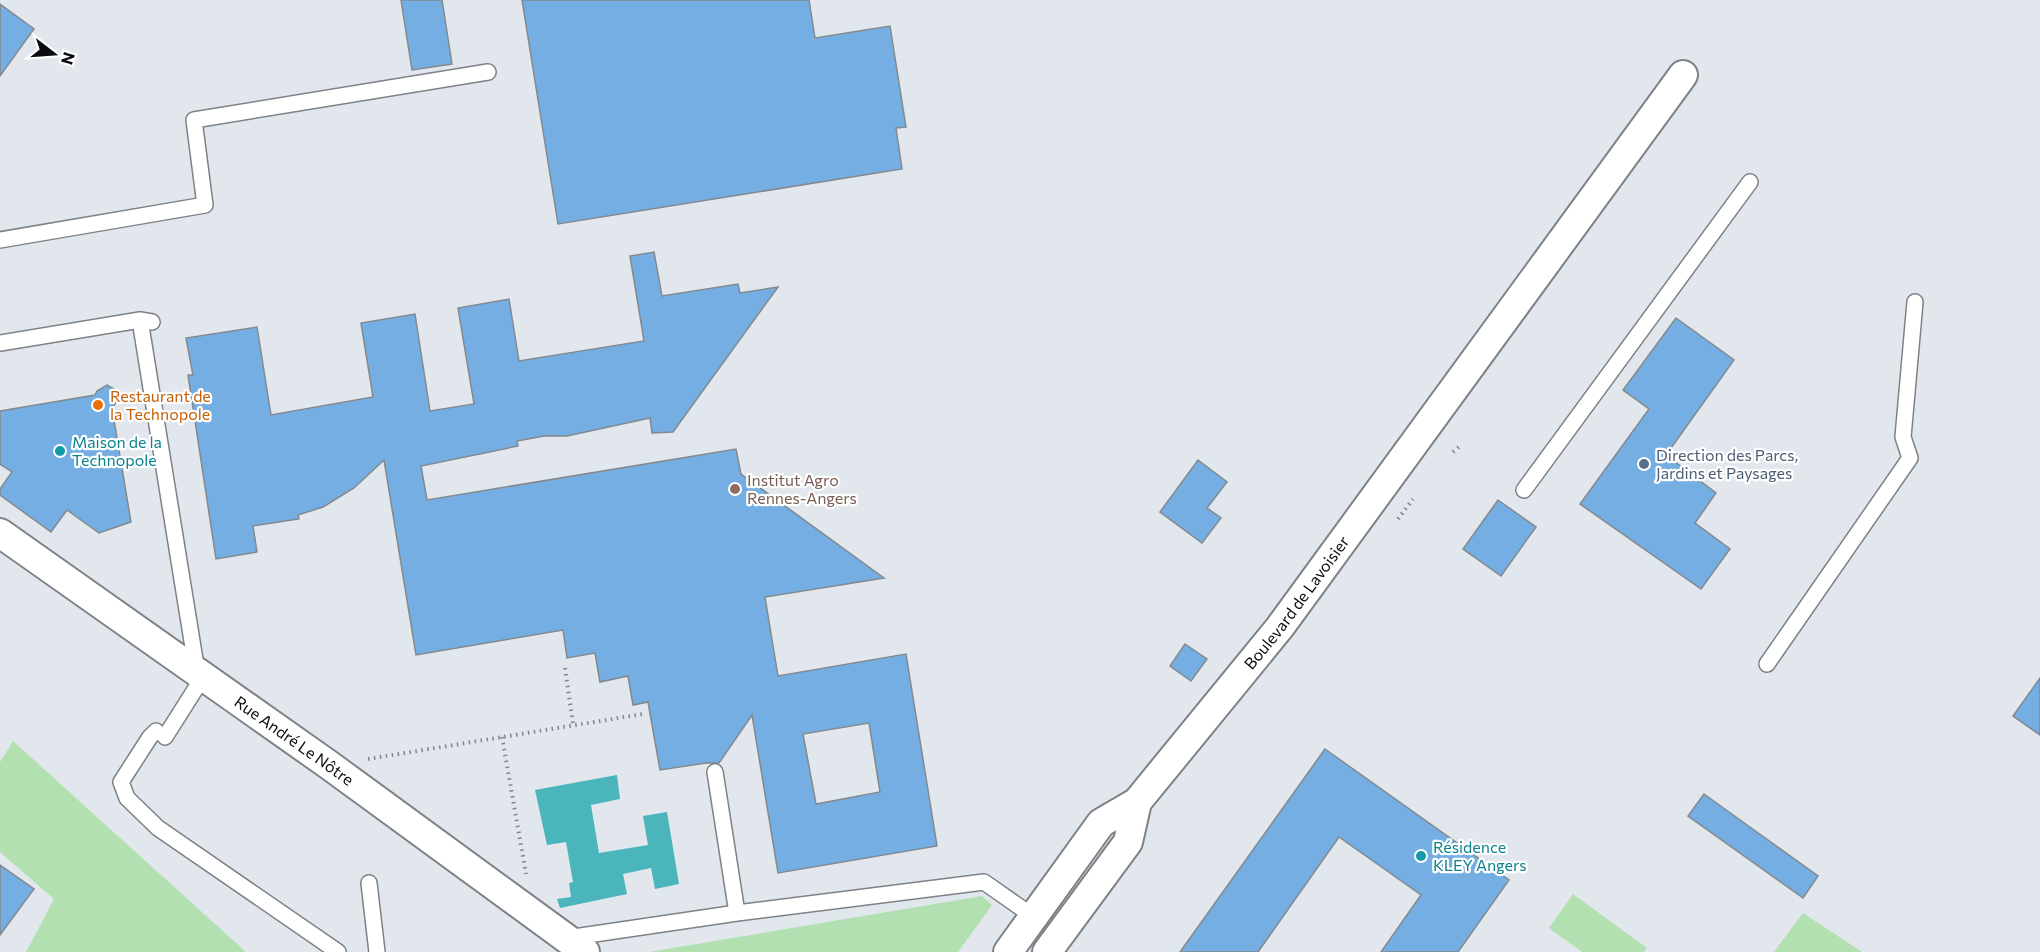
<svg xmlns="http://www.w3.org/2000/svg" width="2040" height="952" viewBox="0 0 2040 952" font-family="Commissioner,sans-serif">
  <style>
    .green { fill: #b2e0b0 }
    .water { fill: #4ab5bb }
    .building { fill: #74aee2; stroke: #83898e; stroke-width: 1.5; fill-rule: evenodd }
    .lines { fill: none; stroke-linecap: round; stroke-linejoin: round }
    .service-casing { stroke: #7d8287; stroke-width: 18 }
    .minor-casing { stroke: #7d8287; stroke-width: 32 }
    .path { stroke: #82868a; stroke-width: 4; stroke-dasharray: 1.5 4.5; stroke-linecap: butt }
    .service { stroke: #fff; stroke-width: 15 }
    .minor { stroke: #fff; stroke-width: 28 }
    .food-dot { fill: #e8710a; stroke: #fff; stroke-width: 2 }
    .culture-dot { fill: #0f9aa8; stroke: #fff; stroke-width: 2 }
    .service-dot { fill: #5c6f8a; stroke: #fff; stroke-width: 2 }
    .education-dot { fill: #8d6e63; stroke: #fff; stroke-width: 2 }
    .labels { text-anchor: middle; stroke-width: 4.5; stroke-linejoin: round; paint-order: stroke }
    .food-label { font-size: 16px; fill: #c56008; stroke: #fff; text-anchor: start }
    .culture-label { font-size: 16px; fill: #0d838f; stroke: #fff; text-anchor: start }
    .service-label { font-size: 16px; fill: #4e5e75; stroke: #fff; text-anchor: start }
    .education-label { font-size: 16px; fill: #785e54; stroke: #fff; text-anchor: start }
    .street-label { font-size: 16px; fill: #0a0c0e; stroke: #fff }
  </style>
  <rect width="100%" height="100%" fill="#e1e7ed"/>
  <path class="green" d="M13,741L246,952H26L54,899L0,852V762Z
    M1573,894L1647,948L1644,952H1582L1549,928Z
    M982,896L992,905L958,952H649Z
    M1803,913L1862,952H1774Z"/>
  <path class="water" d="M617,775L620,799L591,805L599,853L648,845L643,816L667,812L679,884L655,889L651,868L623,874L627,894L560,908L557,899L571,897L569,883L573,882L566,842L547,845L535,790Z"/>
  <path class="building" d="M401,0H442L452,64L412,70Z
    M522,0H809L815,38L890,26L906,127L896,128L902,169L558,224Z
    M0,4L34,29L0,76Z
    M654,252L662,296L738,284L740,293L778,287L673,432L652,433L650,418L567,436H544L517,441L518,446L421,466L427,500L736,449L741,474L884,578L765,597L778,676L906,654L937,846L778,873L752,715L719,763H706L660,770L648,702L633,705L628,676L600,682L595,653L567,658L563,630L416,655L384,460L354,488L323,507L298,515L299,519L253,526L257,552L216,559L188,375H193L186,338L257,327L271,415L373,397L361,323L415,314L430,411L474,404L458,308L509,299L519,361L644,341L630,256ZM869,723L880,792L816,804L803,734Z
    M1676,318L1734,360L1666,455L1716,493L1695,523L1730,549L1701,589L1580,504L1649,409L1623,390Z
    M107,385L122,394L112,408L131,522L99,533L67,510L51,532L0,495V489L12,472L0,464V411L95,395L97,391Z
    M1198,460L1227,482L1207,508L1221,518L1202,543L1160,512Z
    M1498,500L1536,527L1501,576L1463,549Z
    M1185,644L1207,659L1191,681L1170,666Z
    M2040,678V735L2013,716Z
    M1325,749L1509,880L1458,952H1381L1421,895L1339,837L1258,952H1180Z
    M1704,794L1818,876L1803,898L1688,816Z
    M0,865L34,889L0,935Z"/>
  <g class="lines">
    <g class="service-casing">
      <path id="service" d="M0,240L205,205L194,120L488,72
        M140,320L197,672
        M0,343L140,320L152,322
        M1524,490L1750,182
        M1767,664L1910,458L1903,437L1915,302
        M156,731L150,737L121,782L127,798L158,828L338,952
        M165,737L203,677
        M369,883L377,952
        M737,913L984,882L1034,917
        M567,938L737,913L715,772"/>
    </g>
    <g class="minor-casing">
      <g id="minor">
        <path id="s1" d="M0,533L329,765L585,952"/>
        <path id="s2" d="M1008,952L1101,823L1137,802L1280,627L1683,75"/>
        <path d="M1047,952L1128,842L1137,802"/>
      </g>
    </g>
    <path class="path" d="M1453,452L1461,445
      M1398,519L1413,499
      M565,668L573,724
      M502,737L526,874
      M368,759L643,714"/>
    <use href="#service" class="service"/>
    <use href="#minor" class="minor"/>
  </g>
  <circle class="food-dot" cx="98" cy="405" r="6"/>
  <g class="culture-dot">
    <circle cx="60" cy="451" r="6"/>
    <circle cx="1421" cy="856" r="6"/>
  </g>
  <circle class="service-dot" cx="1644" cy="464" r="6"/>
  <circle class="education-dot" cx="735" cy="489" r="6"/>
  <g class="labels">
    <g class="food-label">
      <text x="110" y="402">Restaurant de<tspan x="110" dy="18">la Technopole</tspan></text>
    </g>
    <g class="culture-label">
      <text x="72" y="448">Maison de la<tspan x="72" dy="18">Technopole</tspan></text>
      <text x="1433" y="853">Résidence<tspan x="1433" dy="18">KLEY Angers</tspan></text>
    </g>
    <g class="service-label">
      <text x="1656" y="461">Direction des Parcs,<tspan x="1656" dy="18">Jardins et Paysages</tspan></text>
    </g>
    <g class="education-label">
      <text x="747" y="486">Institut Agro<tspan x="747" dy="18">Rennes-Angers</tspan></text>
    </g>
    <g class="street-label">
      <text dy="6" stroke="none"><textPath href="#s2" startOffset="456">Boulevard de Lavoisier</textPath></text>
      <text dy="6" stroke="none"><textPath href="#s1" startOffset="360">Rue André Le Nôtre</textPath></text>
    </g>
  </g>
  <g transform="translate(54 54) rotate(107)" stroke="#ffffff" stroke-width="4.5" paint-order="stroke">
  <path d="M0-4.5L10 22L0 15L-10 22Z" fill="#0a0c0e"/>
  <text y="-9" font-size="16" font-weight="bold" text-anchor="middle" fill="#0a0c0e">N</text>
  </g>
</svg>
